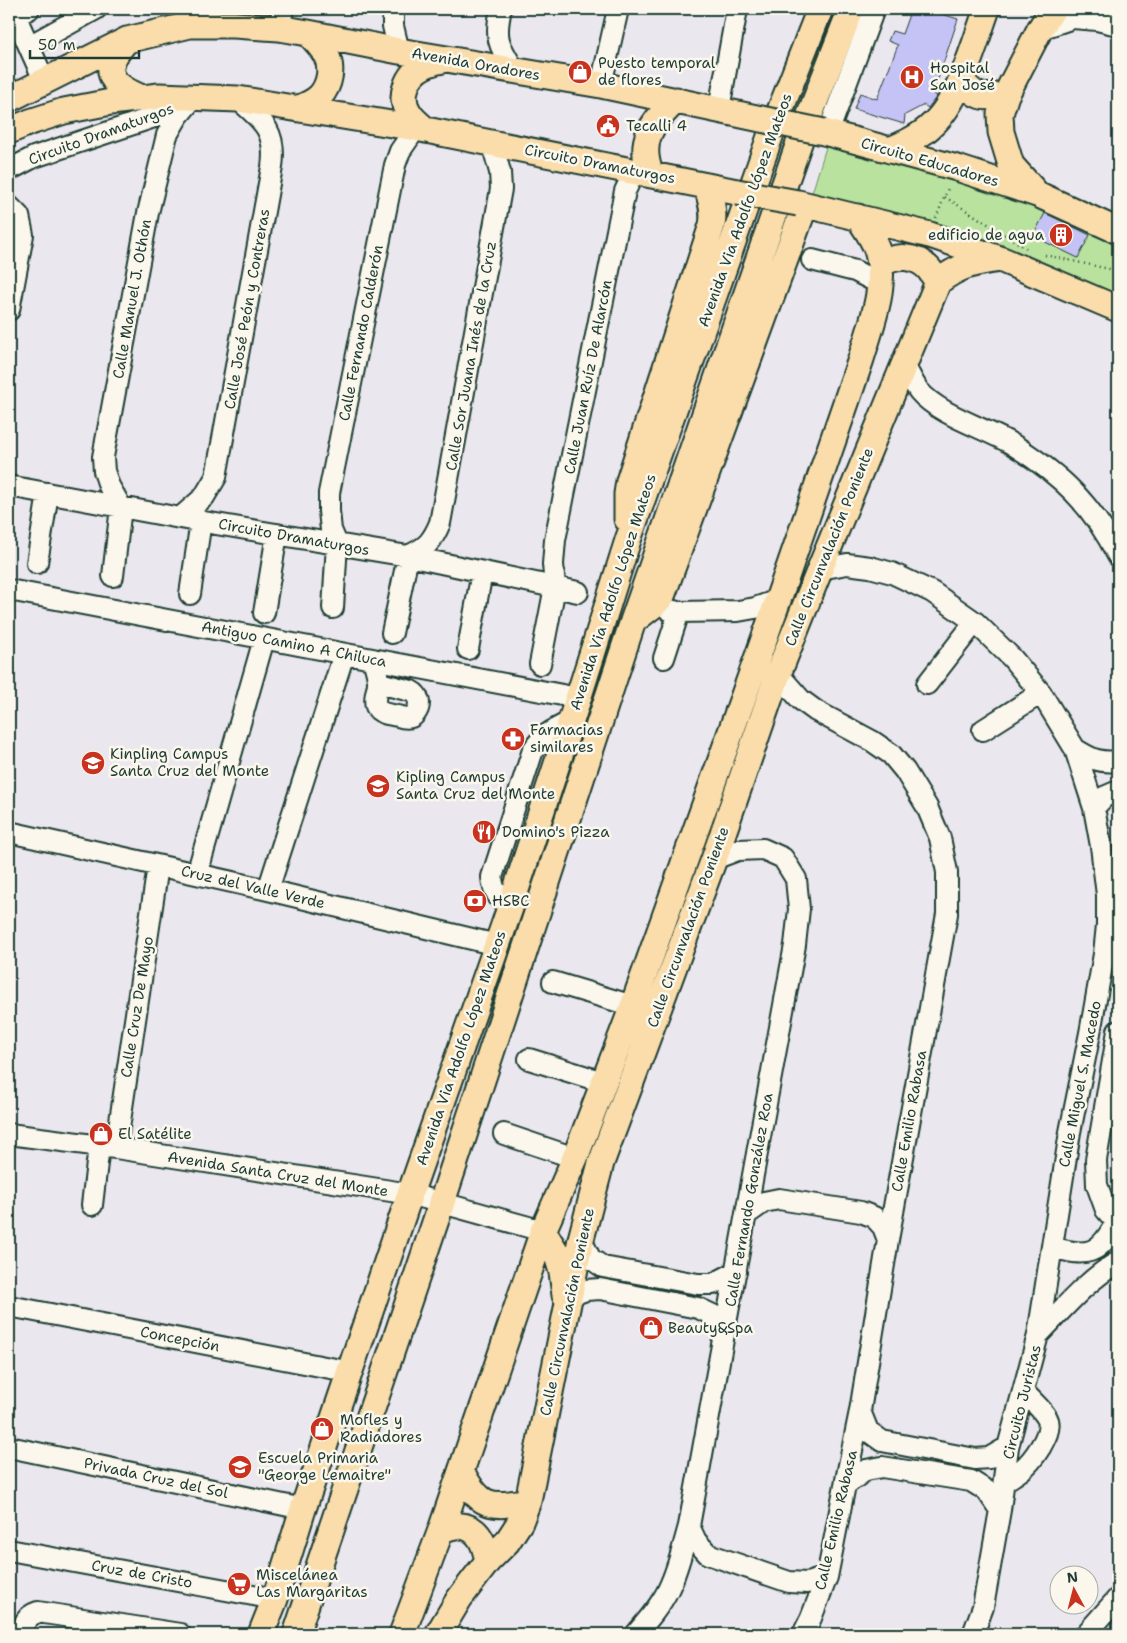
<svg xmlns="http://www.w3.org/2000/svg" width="1127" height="1643" viewBox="0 0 1127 1643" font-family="'Shantell Sans',sans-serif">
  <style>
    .green { fill: #b9e29e; stroke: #6c9069 }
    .building { fill: #c5c2f5; stroke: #1f3d34 }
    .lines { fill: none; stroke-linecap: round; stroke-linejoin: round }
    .minor-casing { stroke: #1f3d34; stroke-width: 24 }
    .major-casing { stroke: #1f3d34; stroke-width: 29 }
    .path { stroke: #1f3d34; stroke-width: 2.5; stroke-dasharray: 1 4; stroke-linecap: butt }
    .minor { stroke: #fbf7ec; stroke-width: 20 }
    .major { stroke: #faddab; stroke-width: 25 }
    .major-bridge-casing { stroke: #1f3d34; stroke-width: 29; stroke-linecap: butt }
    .major-bridge { stroke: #faddab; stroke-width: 25 }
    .labels { text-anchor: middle; stroke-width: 5; stroke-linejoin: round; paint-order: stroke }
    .poi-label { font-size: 15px; fill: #1f3d34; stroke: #fbf7ec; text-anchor: start }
    .street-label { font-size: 15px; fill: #1f3d34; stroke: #fbf7ec }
  </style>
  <rect width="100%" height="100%" fill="#ebe7ef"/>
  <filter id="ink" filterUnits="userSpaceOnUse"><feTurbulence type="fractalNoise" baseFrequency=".02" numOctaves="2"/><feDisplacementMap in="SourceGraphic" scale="10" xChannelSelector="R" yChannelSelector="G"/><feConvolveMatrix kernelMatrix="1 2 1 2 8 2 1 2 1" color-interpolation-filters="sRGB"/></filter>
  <g filter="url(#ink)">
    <path class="green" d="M830,134L957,168L1118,236V302L809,203Z"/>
    <path class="building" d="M911,9H926L958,19L933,94L937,96L928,108L924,105L905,115L904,124L854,109L860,93L877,99L898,45L888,41L892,31L902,34Z
      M1045,213L1090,235L1078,258L1033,236Z"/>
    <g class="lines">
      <g class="minor-casing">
        <path id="minor" d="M29,9L21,13L19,19V24L44,80
          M393,9V26L399,51
          M501,9C494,39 499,45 514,70
          M279,28L283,9
          M1040,29L1073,18L1097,20L1118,25
          M29,46L96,9
          M601,85L618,9
          M719,109L737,9
          M828,133L874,9
          M9,170L34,157L160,115L186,101
          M9,206L19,216L23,235L9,310
          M812,260L855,271L880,284
          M904,365C909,373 913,383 919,391C939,415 985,428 1012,444C1061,475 1092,504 1118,556
          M9,486L180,518L408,556L578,592
          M180,518L204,497L216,477L272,167C277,131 263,121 238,99
          M37,563L48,493
          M820,569L847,564L870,567L892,573L932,592L975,622L1012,658L1041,693L1075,749L1094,808L1101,846L1107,895V925L1104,954L1090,1033L1070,1132L1038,1335L1008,1447L1000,1510L983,1607L973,1634
          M113,576L121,507L109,486L104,471L103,457L148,213L167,135L178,116L194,97
          M9,590L578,698
          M190,594L201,521
          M333,608L337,544L331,530L329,511V493L395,165L400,151L416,128
          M669,610L679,612L738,611L755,608L778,600
          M264,613L277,534
          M392,633L408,556C427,547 432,542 440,523L501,189L500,172L492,143
          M468,649L482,572
          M664,658L679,612
          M373,659C375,667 378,674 378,682C378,686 377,690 376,693C372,713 382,713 398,716C404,718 411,719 415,714C422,705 419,695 411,691L379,683
          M540,664L555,587L553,564L555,540L625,191L630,181L638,172
          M778,674L801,700L816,711L872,741L891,754L905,771L927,807L940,838L947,872V914L888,1240L860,1411L845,1485L827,1577L811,1618L803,1634
          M927,684L975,622
          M983,730L1041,693
          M1075,749C1091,759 1099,763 1118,761
          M1094,808L1104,797L1118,791
          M9,832L268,890L497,945
          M197,874L264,639
          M268,890L344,654
          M510,908C499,899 493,892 492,877L533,750C544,733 554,730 571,721
          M553,982L633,1006
          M1118,1031L1096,1160L1097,1185L1106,1210L1118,1224
          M529,1059L603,1082
          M9,1134L116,1148L410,1194L543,1231
          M504,1134L575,1158
          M116,1148L158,866
          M92,1205L99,1146
          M747,1214L764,1202L779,1199L861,1212L874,1217L883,1227L888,1240
          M581,1239L590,1258L603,1267L698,1284H713L736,1272
          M1052,1247C1086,1257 1099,1256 1116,1222
          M570,1296L586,1290L600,1289L698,1308L713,1315L724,1335
          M9,1306L351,1372
          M1038,1335C1063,1309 1087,1280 1118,1262
          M860,1411L868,1431L882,1441L975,1459L989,1458L1008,1447
          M9,1447L303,1509
          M1004,1482C1009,1478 1015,1475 1020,1471C1031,1463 1055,1432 1047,1418C1042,1409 1031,1400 1024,1392
          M845,1485L866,1470L882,1467L971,1481L987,1491L1000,1510
          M689,1526L696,1541L708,1554L789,1582L807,1583L827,1577
          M9,1550L275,1599
          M21,1634C24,1623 26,1616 38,1612L180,1634
          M636,1634C648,1620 660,1606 668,1590C678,1570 683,1547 689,1526L795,945L799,909L796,879L783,858L763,849L738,850L714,859
          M1086,1634L1118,1598"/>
      </g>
      <g class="major-casing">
        <path id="major" d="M127,40C100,69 108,84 142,98
          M961,80C977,99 982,98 1006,95
          M9,99L127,40L190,25H234L279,28L308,33L399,51L601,85L761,119
          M299,108C307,105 314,102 320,96C330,85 333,67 326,55C321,46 315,40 308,33
          M426,130C420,125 413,120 409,113C398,97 407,74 424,66C431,62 439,61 447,59
          M9,131L30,122L64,111L111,102L159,96L238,99L416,128L737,192
          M824,132L957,168L1037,194L1118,231
          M890,150C906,143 921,136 933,124C959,101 975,42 987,9
          M651,175C637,140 652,123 676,100
          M1037,194L1011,165L1001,132L1000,114L1006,95L1040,29L1053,9
          M798,203L930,235L1000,259L1118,309
          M881,265C895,254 916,255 929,269C932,273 935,278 938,282
          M627,519V494L629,481L712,225C715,211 710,199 707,186
          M633,621L655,604L662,596L805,205
          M543,1231L556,1252L562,1272L565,1295
          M461,1471C479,1506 489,1509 528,1501
          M441,1530C447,1528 455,1525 461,1526C480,1528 485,1546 488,1561
          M261,1634L275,1599L303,1509L410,1194L510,908L571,721L628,540L772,131L820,9
          M296,1634L442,1202L633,621L800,140L851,9
          M402,1634L441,1530L543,1231L575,1158L633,1006L778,600L861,359C871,325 888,285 877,250C873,238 865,227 858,217
          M438,1634L459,1599L488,1561L507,1542L520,1522L528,1501L581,1239L601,1163L714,859L778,674L820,569L938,282C958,266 975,262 1000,259"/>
      </g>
      <path class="path" d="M945,197L1026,248
        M936,218L949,186
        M1045,255L1109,269L1118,273"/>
      <use href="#minor" class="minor"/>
      <use href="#major" class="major"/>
      <g class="major-bridge-casing">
        <path id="major-bridge" d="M761,119L824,132
          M737,192L798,203"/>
      </g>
      <use href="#major-bridge" class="major-bridge"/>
    </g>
  </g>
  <defs>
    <g id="shop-disc" transform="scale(1.25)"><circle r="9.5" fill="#c8321e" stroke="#fbf7ec"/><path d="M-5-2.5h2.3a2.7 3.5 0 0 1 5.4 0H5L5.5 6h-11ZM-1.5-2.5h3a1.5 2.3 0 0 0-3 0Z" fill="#fff"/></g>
    <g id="hospital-disc" transform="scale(1.25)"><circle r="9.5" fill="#c8321e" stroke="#fbf7ec"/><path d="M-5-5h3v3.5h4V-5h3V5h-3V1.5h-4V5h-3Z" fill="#fff"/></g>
    <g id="civic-disc" transform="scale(1.25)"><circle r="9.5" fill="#c8321e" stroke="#fbf7ec"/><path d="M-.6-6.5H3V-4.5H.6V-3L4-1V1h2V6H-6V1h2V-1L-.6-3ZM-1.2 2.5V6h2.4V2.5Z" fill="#fff"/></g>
    <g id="building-disc" transform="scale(1.25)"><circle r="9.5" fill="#c8321e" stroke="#fbf7ec"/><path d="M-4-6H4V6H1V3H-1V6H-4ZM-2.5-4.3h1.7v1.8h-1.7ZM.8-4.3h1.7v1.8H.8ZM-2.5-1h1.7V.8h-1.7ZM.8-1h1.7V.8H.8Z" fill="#fff"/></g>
    <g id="pharmacy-disc" transform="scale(1.25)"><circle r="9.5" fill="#c8321e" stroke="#fbf7ec"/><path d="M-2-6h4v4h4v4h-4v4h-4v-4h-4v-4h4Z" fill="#fff"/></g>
    <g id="school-disc" transform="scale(1.25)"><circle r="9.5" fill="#c8321e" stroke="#fbf7ec"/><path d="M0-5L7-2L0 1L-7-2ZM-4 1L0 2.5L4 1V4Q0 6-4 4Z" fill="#fff"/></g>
    <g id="restaurant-disc" transform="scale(1.25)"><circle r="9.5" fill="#c8321e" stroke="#fbf7ec"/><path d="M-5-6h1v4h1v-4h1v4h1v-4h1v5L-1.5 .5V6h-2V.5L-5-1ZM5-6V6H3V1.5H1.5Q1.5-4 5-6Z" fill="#fff"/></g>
    <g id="bank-disc" transform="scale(1.25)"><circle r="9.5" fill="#c8321e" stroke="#fbf7ec"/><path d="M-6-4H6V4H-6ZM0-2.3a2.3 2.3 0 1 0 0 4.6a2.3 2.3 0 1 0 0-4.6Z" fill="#fff"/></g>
    <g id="supermarket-disc" transform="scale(1.25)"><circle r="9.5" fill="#c8321e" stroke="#fbf7ec"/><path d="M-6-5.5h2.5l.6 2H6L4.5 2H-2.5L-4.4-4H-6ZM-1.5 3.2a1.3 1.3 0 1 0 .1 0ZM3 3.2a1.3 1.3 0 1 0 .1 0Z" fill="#fff"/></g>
  </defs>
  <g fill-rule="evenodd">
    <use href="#shop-disc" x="580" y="72"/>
    <use href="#hospital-disc" x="912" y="77"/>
    <use href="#civic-disc" x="608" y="126"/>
    <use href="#building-disc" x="1061" y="235"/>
    <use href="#pharmacy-disc" x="513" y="739"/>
    <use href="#school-disc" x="93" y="763"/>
    <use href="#school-disc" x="378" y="786"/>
    <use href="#restaurant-disc" x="484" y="832"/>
    <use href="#bank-disc" x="475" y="901"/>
    <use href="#shop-disc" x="101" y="1134"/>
    <use href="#shop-disc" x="651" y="1328"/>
    <use href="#shop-disc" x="322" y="1429"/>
    <use href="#school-disc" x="240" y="1467"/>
    <use href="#supermarket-disc" x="239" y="1584"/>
  </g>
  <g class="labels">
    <g class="poi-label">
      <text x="598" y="68">Puesto temporal<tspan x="598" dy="17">de flores</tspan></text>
      <text x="930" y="73">Hospital<tspan x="930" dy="17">San José</tspan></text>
      <text x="626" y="131">Tecalli 4</text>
      <text x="1044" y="240" text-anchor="end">edificio de agua</text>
      <text x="530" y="735">Farmacias<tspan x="530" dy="17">similares</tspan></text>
      <text x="110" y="759">Kinpling Campus<tspan x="110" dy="17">Santa Cruz del Monte</tspan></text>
      <text x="396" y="782">Kipling Campus<tspan x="396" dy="17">Santa Cruz del Monte</tspan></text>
      <text x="502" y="837">Domino's Pizza</text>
      <text x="492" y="906">HSBC</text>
      <text x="118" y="1139">El Satélite</text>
      <text x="668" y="1333">Beauty&amp;Spa</text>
      <text x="340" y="1425">Mofles y<tspan x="340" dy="17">Radiadores</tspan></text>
      <text x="258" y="1463">Escuela Primaria<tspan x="258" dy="17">"George Lemaitre"</tspan></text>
      <text x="256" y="1580">Miscelánea<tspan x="256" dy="17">Las Margaritas</tspan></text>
    </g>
    <g class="street-label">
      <text transform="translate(476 64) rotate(10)" y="5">Avenida Oradores</text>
      <text transform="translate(101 134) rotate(-20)" y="5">Circuito Dramaturgos</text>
      <text transform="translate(930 162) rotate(16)" y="5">Circuito Educadores</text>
      <text transform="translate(600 164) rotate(11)" y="5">Circuito Dramaturgos</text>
      <text transform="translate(745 210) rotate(-70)" y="5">Avenida Via Adolfo López Mateos</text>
      <text transform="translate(132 299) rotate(-80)" y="5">Calle Manuel J. Othón</text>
      <text transform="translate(247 309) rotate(-80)" y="5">Calle José Peón y Contreras</text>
      <text transform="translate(361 333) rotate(-79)" y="5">Calle Fernando Calderón</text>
      <text transform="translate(471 356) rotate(-80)" y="5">Calle Sor Juana Inés de la Cruz</text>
      <text transform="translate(588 377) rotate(-79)" y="5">Calle Juan Ruíz De Alarcón</text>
      <text transform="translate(294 537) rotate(10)" y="5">Circuito Dramaturgos</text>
      <text transform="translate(829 547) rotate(-68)" y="5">Calle Circunvalación Poniente</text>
      <text transform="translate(613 592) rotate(-72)" y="5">Avenida Via Adolfo López Mateos</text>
      <text transform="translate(294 644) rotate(11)" y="5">Antiguo Camino A Chiluca</text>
      <text transform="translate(253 887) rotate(13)" y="5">Cruz del Valle Verde</text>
      <text transform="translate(688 927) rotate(-70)" y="5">Calle Circunvalación Poniente</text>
      <text transform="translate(137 1007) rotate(-81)" y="5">Calle Cruz De Mayo</text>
      <text transform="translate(461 1048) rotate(-71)" y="5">Avenida Via Adolfo López Mateos</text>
      <text transform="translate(1080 1084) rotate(-79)" y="5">Calle Miguel S. Macedo</text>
      <text transform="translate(909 1121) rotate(-80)" y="5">Calle Emilio Rabasa</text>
      <text transform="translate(278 1174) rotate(9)" y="5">Avenida Santa Cruz del Monte</text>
      <text transform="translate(749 1200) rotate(-80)" y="5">Calle Fernando González Roa</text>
      <text transform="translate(567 1312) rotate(-78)" y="5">Calle Circunvalación Poniente</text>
      <text transform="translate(180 1339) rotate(11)" y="5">Concepción</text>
      <text transform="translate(1022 1402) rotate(-76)" y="5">Circuito Juristas</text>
      <text transform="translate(156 1478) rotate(12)" y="5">Privada Cruz del Sol</text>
      <text transform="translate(836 1520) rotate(-77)" y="5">Calle Emilio Rabasa</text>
      <text transform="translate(142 1574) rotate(10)" y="5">Cruz de Cristo</text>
    </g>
  </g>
  <rect width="1127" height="1643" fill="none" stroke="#fbf7ec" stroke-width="30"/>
  <rect x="15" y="15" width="1097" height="1613" fill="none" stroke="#1f3d34" stroke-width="2" filter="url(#ink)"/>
  <g transform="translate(1074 1590) rotate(353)"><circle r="24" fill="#fbf7ec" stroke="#a3ada2"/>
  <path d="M0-4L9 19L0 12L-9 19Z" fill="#c8321e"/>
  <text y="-8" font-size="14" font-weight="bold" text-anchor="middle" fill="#1f3d34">N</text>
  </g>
  <path d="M30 50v8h109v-8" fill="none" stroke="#1f3d34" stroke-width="2.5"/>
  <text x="38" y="50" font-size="15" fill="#1f3d34" stroke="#fbf7ec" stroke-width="4" paint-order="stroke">50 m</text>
</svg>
